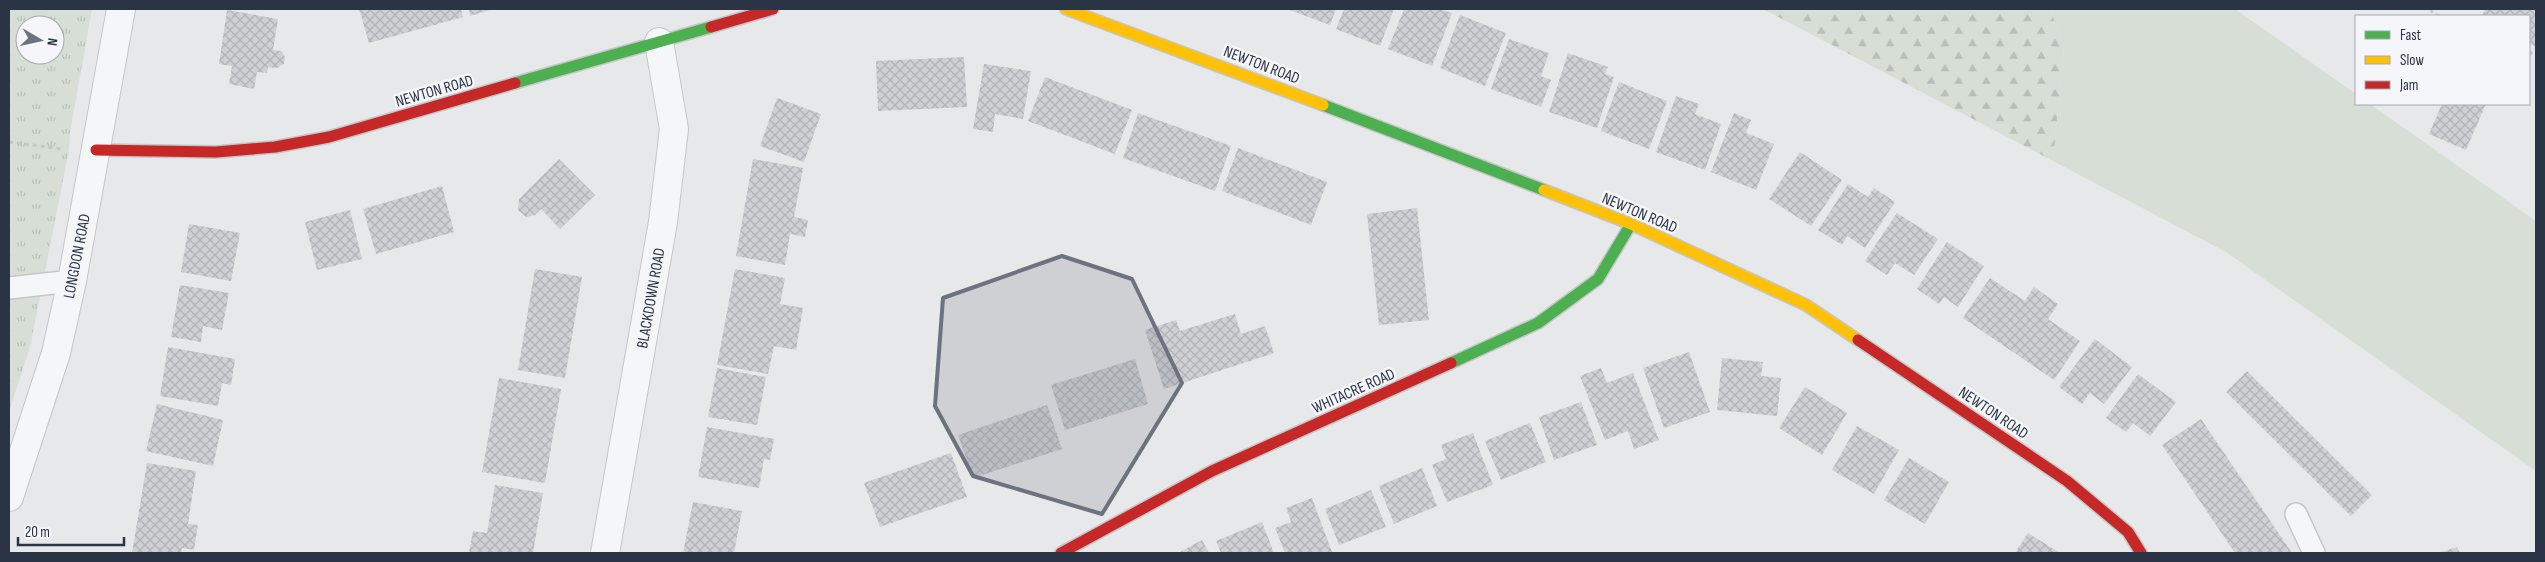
<svg xmlns="http://www.w3.org/2000/svg" width="2545" height="562" viewBox="0 0 2545 562" font-family="'Sofia Sans Condensed',sans-serif">
  <style>
    .grass { fill: #d6ded6 }
    .forest { fill: url(#forest-firs) }
    .park { fill: url(#park-tufts); fill-rule: evenodd }
    .building { fill: url(#building-cross-hatch) }
    .lines { fill: none; stroke-linecap: round; stroke-linejoin: round }
    .lane-casing { stroke: #c4c6c8; stroke-width: 24 }
    .street-casing { stroke: #c4c6c8; stroke-width: 30 }
    .fast-casing { stroke: #c4c6c8; stroke-width: 14 }
    .slow-casing { stroke: #c4c6c8; stroke-width: 14 }
    .jam-casing { stroke: #c4c6c8; stroke-width: 14 }
    .path { stroke: #c5c6ca; stroke-width: 3; stroke-dasharray: 4 4; stroke-linecap: butt }
    .lane { stroke: #f5f6f7; stroke-width: 21 }
    .street { stroke: #f5f6f7; stroke-width: 28 }
    .fast { stroke: #4caf50; stroke-width: 11 }
    .slow { stroke: #ffc107; stroke-width: 11 }
    .jam { stroke: #c62828; stroke-width: 11 }
    .marked { fill: #6c737f; fill-opacity: 0.2; stroke: #6c737f; stroke-width: 4; stroke-linejoin: round }
    .labels { text-anchor: middle; stroke-width: 5; stroke-linejoin: round; paint-order: stroke }
    .street-label { font-size: 16px; fill: #2b3445; stroke: #f4f6f9 }
  </style>
  <defs>
    <pattern id="forest-firs" width="22" height="20" patternUnits="userSpaceOnUse" patternTransform="scale(1.25)"><rect width="22" height="20" fill="#d6ded6"/><path d="M5 1l3.5 6h-7zM16 11l3.5 6h-7z" fill="#b8bfb9"/></pattern>
    <pattern id="park-tufts" width="24" height="20" patternUnits="userSpaceOnUse" patternTransform="scale(1.25)"><rect width="24" height="20" fill="#d6ded6"/><path d="M3 7l-1-3M5 7V3M7 7l1-3M15 17l-1-3M17 17v-4M19 17l1-3" fill="none" stroke="#b8bfb9"/></pattern>
    <pattern id="building-cross-hatch" width="8" height="8" patternUnits="userSpaceOnUse" patternTransform="scale(1.25)"><rect width="8" height="8" fill="#ced0d3"/><path d="M0 0l8 8M0 8l8-8" fill="none" stroke="#b1b3b6"/></pattern>
  </defs>
  <rect width="100%" height="100%" fill="#e6e8ea"/>
  <path class="grass" d="M2050,9H2235L2356,94V104H2370L2536,221V471L2226,252L2053,161L2064,46Z"/>
  <path class="forest" d="M1763,9H2050L2064,46L2053,161Z"/>
  <path class="park" d="M9,9H92L70,132L69,150L30,347L9,412ZM25,25H55V55H25Z"/>
  <path class="building" d="M359,9H461L463,17L369,43Z
    M469,9H493L470,16Z
    M1287,9H1336L1330,25Z
    M1344,9H1394L1380,46L1336,29Z
    M1404,9H1440L1452,13L1432,66L1388,49Z
    M2485,9H2536V47L2529,43V16H2482Z
    M227,10L278,19L273,50L281,51L285,57L284,64L277,68L268,67L267,73L257,72L254,89L229,84L232,66L219,64Z
    M1460,15L1506,33L1485,86L1440,68Z
    M1509,39L1549,53L1541,76L1551,80L1541,107L1491,89Z
    M1568,53L1608,67L1605,74L1614,77L1597,128L1549,112Z
    M964,57L967,107L878,111L876,61Z
    M984,64L1031,71L1023,119L995,114L993,132L973,129Z
    M1045,77L1132,110L1115,154L1028,121Z
    M1619,82L1667,101L1649,149L1601,131Z
    M1676,96L1699,104L1695,114L1721,124L1705,170L1656,152Z
    M777,98L821,114L804,162L760,146Z
    M2442,104H2486L2466,150L2429,134Z
    M1138,113L1231,146L1215,191L1123,158Z
    M1734,113L1751,120L1746,133L1774,144L1756,190L1711,172Z
    M1238,148L1327,182L1311,225L1222,191Z
    M1800,152L1842,180L1811,226L1769,199Z
    M559,159L595,195L560,229L541,209L535,215L526,217L518,210L519,199Z
    M753,159L803,168L794,217L808,220L805,237L790,234L785,265L736,256Z
    M1848,184L1868,197L1874,188L1895,202L1865,248L1847,236L1842,245L1818,230Z
    M442,186L454,232L376,254L363,209Z
    M1417,208L1429,320L1379,325L1367,214Z
    M350,210L362,259L317,270L305,222Z
    M1897,213L1938,239L1914,275L1895,263L1887,275L1865,261Z
    M189,224L240,233L231,281L181,272Z
    M1947,242L1984,266L1958,307L1944,297L1939,304L1917,289Z
    M535,269L582,277L565,378L518,370Z
    M735,269L785,278L780,304L803,308L796,350L774,346L768,374L717,365Z
    M1990,278L2025,301L2034,287L2058,304L2048,319L2080,341L2054,380L1963,318Z
    M180,285L229,293L222,330L203,326L201,342L171,337Z
    M1235,314L1241,334L1265,326L1274,353L1164,389L1145,330L1176,320L1180,331Z
    M2095,339L2132,367L2104,404L2090,393L2082,404L2059,387Z
    M168,347L235,359L231,385L222,383L218,406L160,396Z
    M1689,352L1710,412L1664,428L1643,368Z
    M1722,358L1763,362L1761,376L1781,378L1777,416L1717,410Z
    M1135,359L1148,404L1065,430L1051,385Z
    M717,368L766,377L757,425L708,417Z
    M1601,368L1607,383L1633,373L1659,440L1634,449L1628,431L1605,440L1580,376Z
    M2247,371L2372,495L2351,516L2226,392Z
    M2138,374L2176,402L2150,436L2133,423L2126,432L2106,418Z
    M499,378L561,389L545,483L482,472Z
    M1805,387L1847,413L1822,455L1779,428Z
    M1581,402L1597,445L1554,460L1539,417Z
    M157,404L223,420L213,466L146,451Z
    M1047,405L1062,449L973,478L958,435Z
    M2201,419L2292,553H2235L2162,445Z
    M1530,423L1546,462L1501,480L1485,441Z
    M1857,426L1899,450L1874,494L1832,470Z
    M707,427L774,439L770,460L764,459L759,488L698,477Z
    M1473,433L1493,485L1447,502L1432,465L1446,459L1441,445Z
    M951,453L967,497L880,527L864,483Z
    M1909,458L1949,482L1925,524L1884,500Z
    M147,463L196,471L188,524L198,525L194,550L182,548L181,553H132Z
    M1422,468L1437,506L1394,524L1379,486Z
    M495,485L543,493L533,553H469L473,531L487,533Z
    M1371,490L1386,527L1339,545L1325,509Z
    M1312,498L1332,552L1285,553L1275,528L1291,522L1286,508Z
    M693,502L742,511L734,553H683Z
    M1262,522L1274,553H1221L1216,541Z
    M2028,533L2060,553H2015Z
    M1202,540L1209,553H1178Z
    M2457,547L2460,553H2438Z"/>
  <g class="lines">
    <g class="lane-casing">
      <path id="lane" d="M9,288L72,281
        M2296,514L2314,553"/>
    </g>
    <g class="street-casing">
      <path id="street" d="M9,497L56,353L72,281L121,9
        M605,553L663,222L674,129L659,42"/>
    </g>
    <g class="fast-casing">
      <path id="fast" d="M515,83L711,27
        M1323,105L1544,190
        M1451,363L1538,323L1598,279L1631,224"/>
    </g>
    <g class="slow-casing">
      <path id="slow" d="M1066,9L1323,105
        M1544,190L1631,224L1806,305L1858,340"/>
    </g>
    <g class="jam-casing">
      <path id="jam" d="M711,27L773,9
        M96,150L216,152L275,147L329,137L515,83
        M1858,340L2067,481L2128,532L2141,553
        M1061,553L1212,471L1451,363"/>
    </g>
    <path class="path" d="M2431,9L2433,14L2440,16
      M2529,52L2536,55
      M9,142L63,149"/>
    <use href="#lane" class="lane"/>
    <use href="#street" class="street"/>
    <use href="#fast" class="fast"/>
    <use href="#slow" class="slow"/>
    <use href="#jam" class="jam"/>
  </g>
  <path class="marked" d="M1062,256L1132,279L1182,383L1102,514L973,476L935,406L943,298Z"/>
  <g class="labels">
    <g class="street-label">
      <text transform="translate(1262 64) rotate(21)" y="6">NEWTON ROAD</text>
      <text transform="translate(434 90) rotate(-16)" y="6">NEWTON ROAD</text>
      <text transform="translate(1640 212) rotate(23)" y="6">NEWTON ROAD</text>
      <text transform="translate(76 256) rotate(-79)" y="6">LONGDON ROAD</text>
      <text transform="translate(650 298) rotate(-80)" y="6">BLACKDOWN ROAD</text>
      <text transform="translate(1353 390) rotate(-24)" y="6">WHITACRE ROAD</text>
      <text transform="translate(1994 412) rotate(34)" y="6">NEWTON ROAD</text>
    </g>
  </g>
  <rect width="2545" height="562" fill="none" stroke="#2b3445" stroke-width="20"/>
  <rect x="2355" y="15" width="175" height="90" fill="#f4f6f9" stroke="#a4a8b1"/>
  <rect x="2365" y="31" width="25" height="8" fill="#4caf50" stroke="#a4a8b1"/>
  <text x="2400" y="40" font-size="15" fill="#2b3445">Fast</text>
  <rect x="2365" y="56" width="25" height="8" fill="#ffc107" stroke="#a4a8b1"/>
  <text x="2400" y="65" font-size="15" fill="#2b3445">Slow</text>
  <rect x="2365" y="81" width="25" height="8" fill="#c62828" stroke="#a4a8b1"/>
  <text x="2400" y="90" font-size="15" fill="#2b3445">Jam</text>
  <g transform="translate(40 40) rotate(99)"><circle r="24" fill="#f4f6f9" stroke="#a4a8b1"/>
  <path d="M0-4L9 19L0 12L-9 19Z" fill="#6c737f"/>
  <text y="-8" font-size="14" font-weight="bold" text-anchor="middle" fill="#2b3445">N</text>
  </g>
  <path d="M18 537v8h106v-8" fill="none" stroke="#2b3445" stroke-width="2.5"/>
  <text x="25" y="537" font-size="15" fill="#2b3445" stroke="#f4f6f9" stroke-width="4" paint-order="stroke">20 m</text>
</svg>
